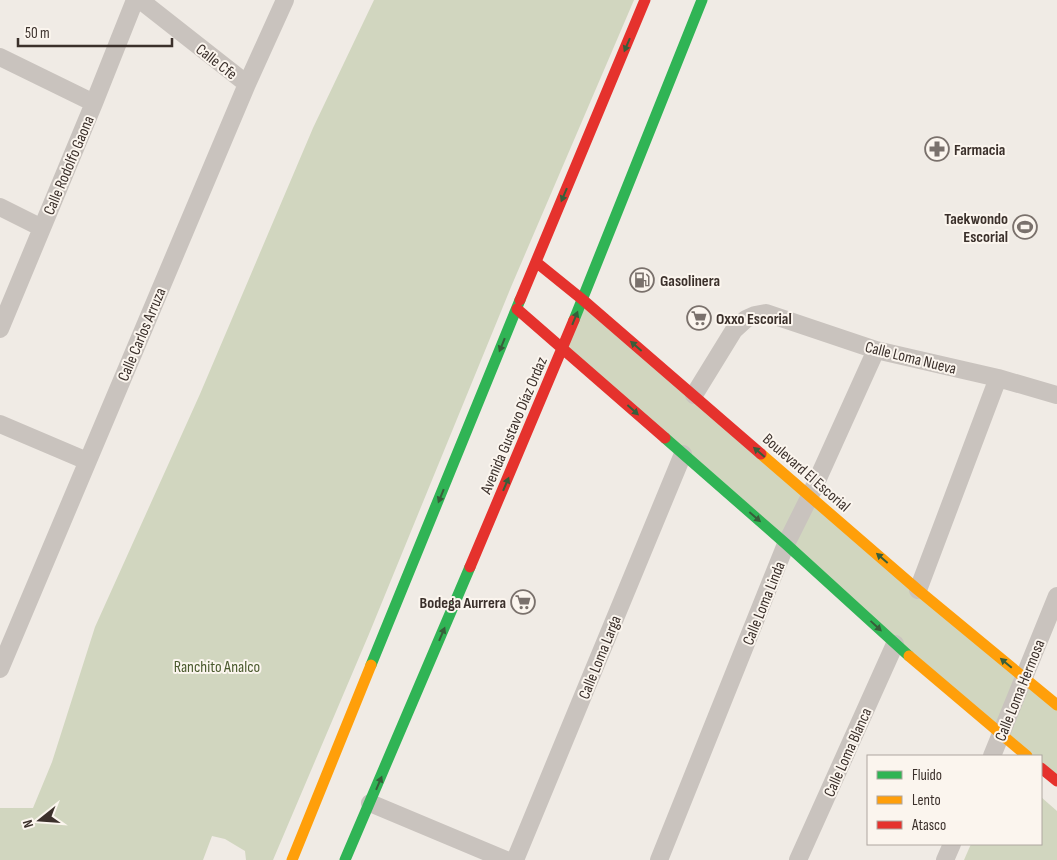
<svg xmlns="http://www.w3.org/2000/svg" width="1057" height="860" viewBox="0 0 1057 860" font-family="'Sofia Sans Condensed',sans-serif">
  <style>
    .green { fill: #d1d6bf }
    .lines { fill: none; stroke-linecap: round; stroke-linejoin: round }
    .street { stroke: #c9c3be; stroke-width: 18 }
    .fast { stroke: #30b455; stroke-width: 11 }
    .slow { stroke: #ff9f0a; stroke-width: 11 }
    .jam { stroke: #e5322d; stroke-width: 11 }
    .oneway { fill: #375e3a }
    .labels { text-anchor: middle; stroke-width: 4; stroke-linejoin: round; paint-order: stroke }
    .street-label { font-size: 16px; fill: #3b302b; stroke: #fbf5ee }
    .poi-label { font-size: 16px; font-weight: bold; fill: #3b302b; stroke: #fbf5ee; text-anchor: start }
    .park-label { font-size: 16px; fill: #4a5a2e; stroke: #fbf5ee }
  </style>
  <rect width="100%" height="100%" fill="#f0ebe5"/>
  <path class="green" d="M374,0H634L511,287L369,634L273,860H246L245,851L225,839L212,836L203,860H0V808H33L52,762L95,627L200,394L313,128Z
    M583,304L806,498L786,541L567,347Z
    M810,497L1021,678L1000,733L788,544Z
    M1025,681L1057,706V779L1003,735Z
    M1041,797L1057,811V860H964L971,844H1041Z"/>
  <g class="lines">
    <path class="street" d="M140,0L247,84
      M0,57L94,103
      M0,207L42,228
      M0,329L94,103L135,0
      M694,395L734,330L746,319L755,315L766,313L876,350L998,378L1057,395
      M0,424L87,461
      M918,590L998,378
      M0,669L247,84L285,0
      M992,756L1057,596
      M370,803L506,860
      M515,860L683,454
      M659,860L786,544L810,496L876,350
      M798,860L895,644
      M945,860L952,844"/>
    <path class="fast" d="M574,320L702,0
      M665,438L786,544L909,656
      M371,665L520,300
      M345,860L470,567"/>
    <path class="slow" d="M761,454L918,590L1057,705
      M909,656L1027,756
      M292,860L371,665"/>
    <path class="jam" d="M536,262L583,300L761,454
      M520,300L645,0
      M517,309L665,438
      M470,567L574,320
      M1041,768L1057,781"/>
  </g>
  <defs><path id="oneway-solid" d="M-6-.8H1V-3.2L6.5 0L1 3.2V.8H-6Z" transform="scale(1.25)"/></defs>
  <g class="oneway">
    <use href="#oneway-solid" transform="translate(627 45) rotate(113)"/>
    <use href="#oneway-solid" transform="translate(564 195) rotate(113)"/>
    <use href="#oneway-solid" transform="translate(575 318) rotate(-68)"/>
    <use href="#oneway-solid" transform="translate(502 345) rotate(112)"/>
    <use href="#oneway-solid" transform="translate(636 346) rotate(-139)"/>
    <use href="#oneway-solid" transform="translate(633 410) rotate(42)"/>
    <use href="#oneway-solid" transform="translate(759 452) rotate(-139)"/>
    <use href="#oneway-solid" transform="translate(506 484) rotate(-67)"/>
    <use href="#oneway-solid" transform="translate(441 496) rotate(112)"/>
    <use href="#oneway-solid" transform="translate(755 517) rotate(41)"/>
    <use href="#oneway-solid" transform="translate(882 558) rotate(-139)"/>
    <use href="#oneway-solid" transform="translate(876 626) rotate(43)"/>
    <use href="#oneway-solid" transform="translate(442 634) rotate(-67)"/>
    <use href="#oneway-solid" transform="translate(1006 663) rotate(-140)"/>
    <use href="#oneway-solid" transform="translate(379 783) rotate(-67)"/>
  </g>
  <defs>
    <g id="pharmacy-ring" transform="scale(1.25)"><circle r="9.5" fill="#fbf5ee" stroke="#7a716c" stroke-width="1.5"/><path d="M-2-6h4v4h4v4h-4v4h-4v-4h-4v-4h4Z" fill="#7a716c"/></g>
    <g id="stadium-ring" transform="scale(1.25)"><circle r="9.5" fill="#fbf5ee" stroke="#7a716c" stroke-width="1.5"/><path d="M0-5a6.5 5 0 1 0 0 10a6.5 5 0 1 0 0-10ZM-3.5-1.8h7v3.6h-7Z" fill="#7a716c"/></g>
    <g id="fuel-ring" transform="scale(1.25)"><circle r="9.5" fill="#fbf5ee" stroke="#7a716c" stroke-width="1.5"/><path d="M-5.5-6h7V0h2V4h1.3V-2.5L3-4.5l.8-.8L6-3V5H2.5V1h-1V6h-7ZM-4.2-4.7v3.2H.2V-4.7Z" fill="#7a716c"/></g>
    <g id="supermarket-ring" transform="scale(1.25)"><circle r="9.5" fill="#fbf5ee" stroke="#7a716c" stroke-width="1.5"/><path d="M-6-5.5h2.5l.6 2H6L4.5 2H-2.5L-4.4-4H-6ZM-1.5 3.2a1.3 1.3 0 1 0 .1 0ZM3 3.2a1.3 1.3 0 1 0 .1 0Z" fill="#7a716c"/></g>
  </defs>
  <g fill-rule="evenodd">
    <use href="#pharmacy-ring" x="937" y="149"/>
    <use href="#stadium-ring" x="1025" y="227"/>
    <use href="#fuel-ring" x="642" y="280"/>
    <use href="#supermarket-ring" x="699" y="318"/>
    <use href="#supermarket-ring" x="523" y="602"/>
  </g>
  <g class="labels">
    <g class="street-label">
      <text transform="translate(217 61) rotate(38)" y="6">Calle Cfe</text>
      <text transform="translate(68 165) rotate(-67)" y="6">Calle Rodolfo Gaona</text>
      <text transform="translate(141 334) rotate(-67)" y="6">Calle Carlos Arruza</text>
      <text transform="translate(911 357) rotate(14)" y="6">Calle Loma Nueva</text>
      <text transform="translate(513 425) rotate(-67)" y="6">Avenida Gustavo Díaz Ordaz</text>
      <text transform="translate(807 472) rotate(41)" y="6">Boulevard El Escorial</text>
      <text transform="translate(763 603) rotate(-68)" y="6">Calle Loma Linda</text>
      <text transform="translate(599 657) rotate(-68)" y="6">Calle Loma Larga</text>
      <text transform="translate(1019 690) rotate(-68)" y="6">Calle Loma Hermosa</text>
      <text transform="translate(847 752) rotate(-66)" y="6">Calle Loma Blanca</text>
    </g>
    <g class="poi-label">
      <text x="954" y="155">Farmacia</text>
      <text x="1008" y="224" text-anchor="end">Taekwondo<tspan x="1008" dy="18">Escorial</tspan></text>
      <text x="660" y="286">Gasolinera</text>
      <text x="716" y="324">Oxxo Escorial</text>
      <text x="506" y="608" text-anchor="end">Bodega Aurrera</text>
    </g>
    <g class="park-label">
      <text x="217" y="672">Ranchito Analco</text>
    </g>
  </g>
  <rect x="867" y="755" width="175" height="90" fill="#fbf5ee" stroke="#aea6a0"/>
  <rect x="877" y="771" width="25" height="8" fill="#30b455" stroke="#aea6a0"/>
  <text x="912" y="780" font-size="15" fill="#3b302b">Fluido</text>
  <rect x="877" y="796" width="25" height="8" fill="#ff9f0a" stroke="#aea6a0"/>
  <text x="912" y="805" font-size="15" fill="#3b302b">Lento</text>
  <rect x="877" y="821" width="25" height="8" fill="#e5322d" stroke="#aea6a0"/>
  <text x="912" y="830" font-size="15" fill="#3b302b">Atasco</text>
  <g transform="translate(40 820) rotate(253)" stroke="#fbf5ee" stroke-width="4" paint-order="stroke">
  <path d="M0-4L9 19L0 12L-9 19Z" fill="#3b302b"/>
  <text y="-8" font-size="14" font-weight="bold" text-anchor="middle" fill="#3b302b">N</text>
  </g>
  <path d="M18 38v8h154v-8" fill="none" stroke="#3b302b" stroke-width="2.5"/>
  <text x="25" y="38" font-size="15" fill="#3b302b" stroke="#fbf5ee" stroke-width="4" paint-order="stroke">50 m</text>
</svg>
